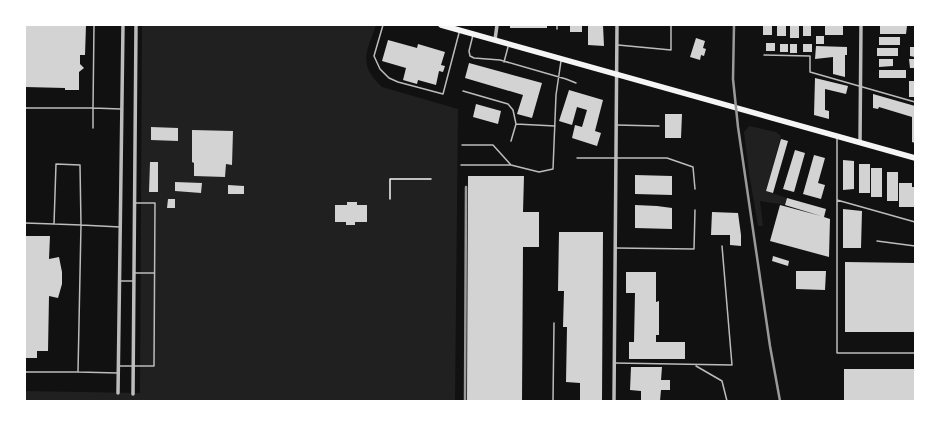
<svg xmlns="http://www.w3.org/2000/svg" width="940" height="426" viewBox="0 0 940 426" font-family="'Alegreya Sans',sans-serif">
  <style>
    .green { fill: #202020 }
    .building { fill: #d3d3d3 }
    .lines { fill: none; stroke-linecap: round; stroke-linejoin: round }
    .path { stroke: #f5f5f5; stroke-width: 1.5 }
    .service { stroke: #bcbcbc; stroke-width: 1.5 }
    .minor { stroke: #bcbcbc; stroke-width: 3.5 }
    .primary { stroke: #f5f5f5; stroke-width: 5.5 }
    .rail { stroke: #9a9a9a; stroke-width: 2.5 }
  </style>
  <rect width="100%" height="100%" fill="#111"/>
  <path class="green" d="M142,25H376C367,52 357,64 382,87L458,109L455,401H25V391L140,393Z
    M749,126L776,132L781,136L766,191L787,198L785,205L760,201L763,226H758L749,173L744,132Z"/>
  <path class="building" d="M25,25H86L85,55H80V64L84,68L79,72V90H65V88L25,87Z
    M510,25H547V28H510Z
    M570,25H582V32H570Z
    M588,25H603L604,46L588,45Z
    M763,25H772V35H763Z
    M777,25H786V36H777Z
    M790,25H799V38H790Z
    M803,25H811V36H803Z
    M825,26H843V35H825Z
    M880,26H907L906,34H880Z
    M816,36H824V44H816Z
    M879,37H900V45H879Z
    M696,38L705,41L703,48L706,49L704,56L701,55L700,60L690,57Z
    M388,40L417,48L418,44L445,52L441,65L445,66L443,72L439,71L436,85L418,80L417,84L403,80L406,68L382,61Z
    M766,43H775V51H766Z
    M780,44H788V52H780Z
    M790,44H797V53H790Z
    M803,44H812V52H803Z
    M816,46L847,47V55H845V77L833,74V57L815,59Z
    M910,47H915V57L910,56Z
    M877,48H898V56H877Z
    M879,59H893V66L879,67Z
    M909,59H915V68H910Z
    M469,63L542,83L532,118L517,114L523,95L465,78Z
    M879,70H906V78H879Z
    M815,78L848,86L846,94L825,89V110L829,111V119L814,115Z
    M909,81H915V97H909Z
    M569,90L603,100L595,131L601,133L597,146L572,138L575,125L582,127L587,110L577,107L572,125L559,121Z
    M873,94L915,106V143L912,142V117L879,107L878,109L873,108Z
    M476,104L501,111L498,124L473,117Z
    M665,114H682L681,138H665Z
    M151,127L178,128V141L151,140Z
    M192,130L233,131L232,165L226,164L225,177L194,176V163L192,162Z
    M781,139L788,141L773,193L766,191Z
    M795,150L805,153L794,192L783,189Z
    M814,155L825,158L818,183L825,185L821,199L803,194Z
    M843,160L854,161V189L843,190Z
    M150,162H158V192H149Z
    M859,164H870V193H859Z
    M871,168H882V197H871Z
    M887,172H898V201H887Z
    M635,175L672,176V195L635,194Z
    M468,176H524L523,212H539V247H523L522,401H467Z
    M175,182L202,183L201,193L175,191Z
    M899,183H912V187H915V211H914V207H899Z
    M228,185L244,186V194H228Z
    M787,198L826,209L824,217L830,219L829,257L770,241L780,205L821,216L785,205Z
    M168,199H175V208H167Z
    M347,202H357V205H367V222H355V225H346V222H335V205H347Z
    M635,205L657,206L672,208V229L635,228Z
    M843,209L862,211L861,248H843Z
    M712,212L738,213L741,235V246L730,245V235H711Z
    M559,232H603L602,401H580V383L566,382L567,327H563L564,291H558Z
    M25,236H50L49,259L59,257L62,272V284L58,298L49,296L48,351H37V358H25Z
    M773,256L789,261L788,266L772,261Z
    M845,262L915,263V332H845Z
    M796,271H826L825,290L796,289Z
    M626,272H656V302L659,301V335H656V342H685V359H629V342H634L635,293H626Z
    M631,367H662L661,380H670V390H661L660,401H641V391L630,390Z
    M844,369H915V401H844Z"/>
  <g class="lines">
    <path class="path" d="M390,199V179H431"/>
    <path class="service" d="M94,25L93,108L121,109
      M383,25L374,56L380,69L389,78L398,82L443,94L459,33
      M557,29V25
      M473,35L469,51L470,56L474,58L500,60L566,79L576,83
      M618,45L671,50V25
      M764,55L810,56V72L915,102
      M504,62L508,47
      M463,91L508,104L513,110L516,124L555,126
      M25,108H93V128
      M616,125L659,126
      M837,139V353H915
      M511,141L516,124
      M462,145H493L511,165
      M577,158H667L693,167L695,189
      M56,164L80,165L81,225L54,224Z
      M461,165H511L539,172L553,169L556,95L561,61
      M837,200L915,222
      M25,223L54,224
      M877,241L915,246
      M615,248L694,249L695,210
      M134,273H154
      M121,281H133
      M614,363L732,365L722,246
      M119,366H154L155,203H134
      M696,366L722,381L727,401
      M25,372H78
      M118,373L78,372L81,225L120,227
      M553,401L554,323"/>
    <path class="minor" d="M495,40L497,25
      M860,143L861,25
      M118,393L123,25
      M133,394L136,25
      M614,401L617,25"/>
    <path class="primary" d="M441,25L915,158"/>
    <path class="rail" d="M734,25L733,79L738,127L770,346L780,401
      M465,401L466,187"/>
  </g>
  <rect width="940" height="426" fill="none" stroke="#ffffff" stroke-width="52"/>
</svg>
